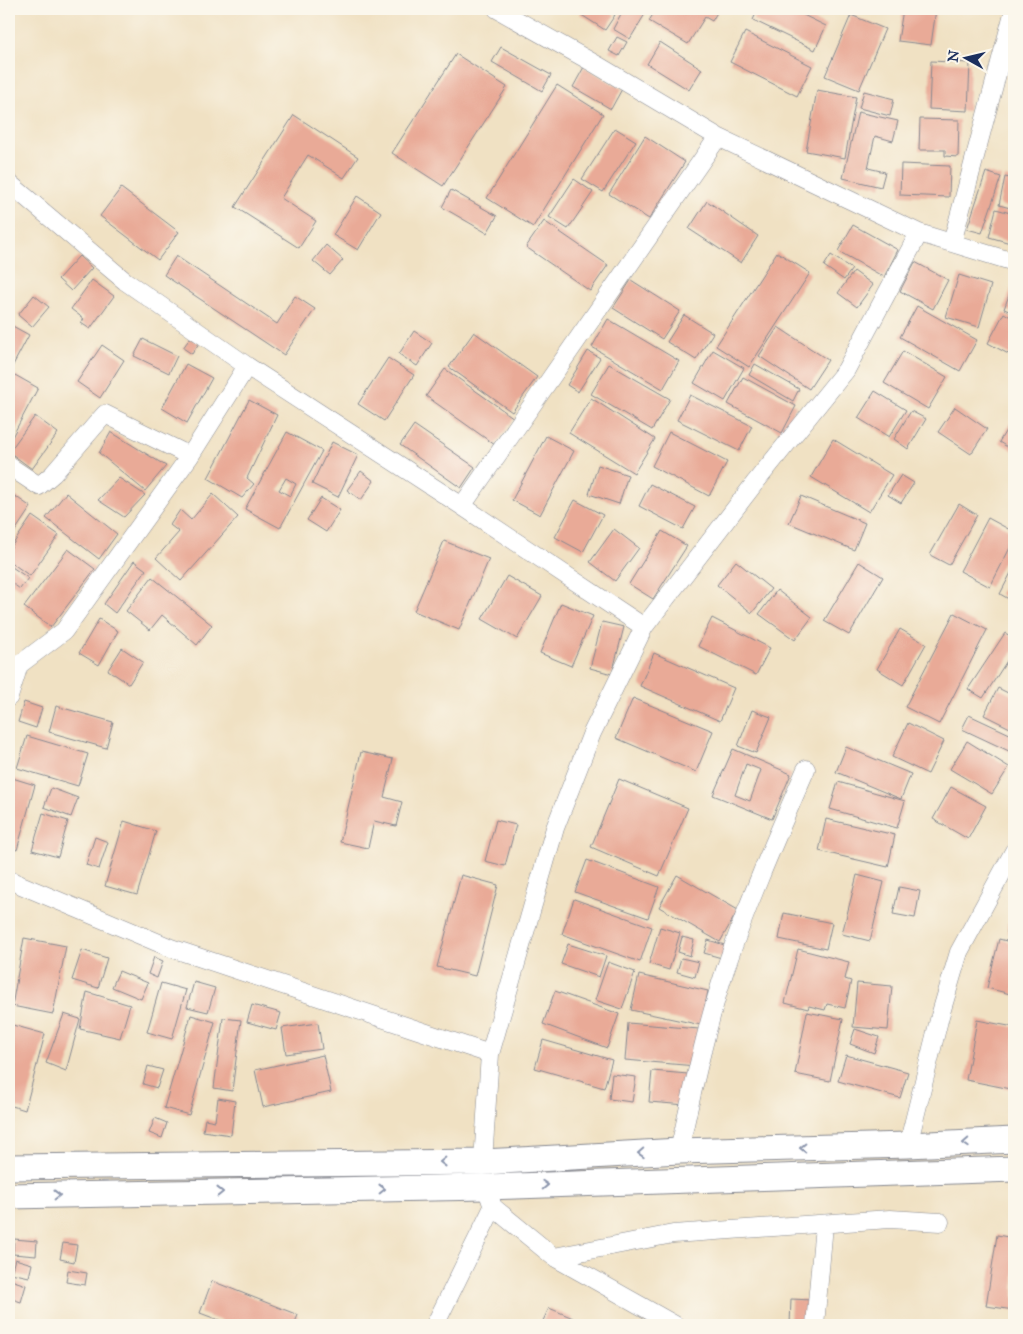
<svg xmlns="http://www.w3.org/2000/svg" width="1023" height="1334" viewBox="0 0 1023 1334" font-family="'IM FELL Great Primer',serif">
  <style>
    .building { fill: #e9aa97; fill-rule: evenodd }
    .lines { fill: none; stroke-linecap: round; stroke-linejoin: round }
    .minor-casing { stroke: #868890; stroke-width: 19 }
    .secondary-casing { stroke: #868890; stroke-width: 27 }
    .minor { stroke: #fff; stroke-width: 18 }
    .secondary { stroke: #fff; stroke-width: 25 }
    .oneway { stroke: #8d97ae }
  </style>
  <rect width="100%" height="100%" fill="#fbf7ec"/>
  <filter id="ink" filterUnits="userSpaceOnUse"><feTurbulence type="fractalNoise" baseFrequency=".02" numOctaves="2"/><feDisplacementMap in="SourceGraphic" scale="10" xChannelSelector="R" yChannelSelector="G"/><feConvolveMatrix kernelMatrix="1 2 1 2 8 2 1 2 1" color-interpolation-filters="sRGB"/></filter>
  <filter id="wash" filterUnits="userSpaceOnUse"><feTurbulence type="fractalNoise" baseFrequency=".0096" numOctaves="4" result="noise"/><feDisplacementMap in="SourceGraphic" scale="20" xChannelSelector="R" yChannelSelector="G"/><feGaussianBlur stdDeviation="1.12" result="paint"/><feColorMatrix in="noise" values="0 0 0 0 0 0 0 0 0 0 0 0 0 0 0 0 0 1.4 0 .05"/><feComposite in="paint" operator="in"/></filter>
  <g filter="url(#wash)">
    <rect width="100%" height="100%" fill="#f0e1c3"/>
    <g id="blocks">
      <path class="building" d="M584,9H605L615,15L605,30L580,14Z
        M616,9H648L630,39L613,29L622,12Z
        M656,9H719L712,21L705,17L688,44L649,21Z
        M758,9H791L826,26L815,50L753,20Z
        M903,9H936L931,45L898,41Z
        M851,15L885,29L859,90L825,76Z
        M745,32L812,66L797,96L730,62Z
        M617,37L627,42L619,56L609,51Z
        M660,42L702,69L689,90L647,64Z
        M501,47L551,75L542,91L492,62Z
        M456,54L507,87L443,186L392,153Z
        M931,61L970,63L968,111L929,109Z
        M584,67L622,89L611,109L573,87Z
        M557,85L603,114L533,227L487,198Z
        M817,90L856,97L845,158L806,151Z
        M864,91L894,99L890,116L859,108Z
        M858,112L898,121L893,141L875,136L868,168L885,172L881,187L843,178Z
        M294,115L358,157L344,178L308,155L281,198L316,221L299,248L235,207Z
        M920,119L959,120L958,157L945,156V150H919Z
        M615,128L636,141L603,192L582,179Z
        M645,136L685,162L649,219L609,194Z
        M901,164L950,166L949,197L900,195Z
        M986,172L1001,177L982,233L967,229Z
        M1005,177L1014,179V209L999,205Z
        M574,179L593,192L568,229L549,217Z
        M121,188L179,232L158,260L100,216Z
        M451,190L497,216L487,233L442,207Z
        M357,196L381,212L358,250L333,235Z
        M707,201L758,236L741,263L689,229Z
        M996,209L1014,214V244L989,237Z
        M544,221L608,265L590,291L526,247Z
        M853,225L898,250L884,277L838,251Z
        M326,245L343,260L330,275L313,261Z
        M777,252L810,273L749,367L716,346Z
        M831,255L852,269L844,280L824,266Z
        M79,256L92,268L71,291L58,279Z
        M176,256L277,324L295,296L315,309L284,355L164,275Z
        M915,262L948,280L933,309L900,291Z
        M854,271L873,285L857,307L838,293Z
        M959,275L991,285L979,327L946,317Z
        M92,280L114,296L90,329L81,323L84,319L71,309Z
        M631,280L680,311L662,339L613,308Z
        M1014,281V313L1004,309Z
        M34,295L49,307L32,327L18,315Z
        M917,306L977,340L960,371L900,337Z
        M1004,313L1014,319V357L988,343Z
        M684,315L713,333L696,360L667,342Z
        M608,319L679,361L663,389L592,347Z
        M9,324L29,335L12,367L9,366Z
        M778,327L828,360L809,389L759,356Z
        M414,331L432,343L417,366L399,354Z
        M474,332L537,377L512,412L449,367Z
        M190,338L199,343L192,354L183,348Z
        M143,339L177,356L169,373L134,356Z
        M102,345L124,360L100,398L77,382Z
        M713,350L744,368L725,401L694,383Z
        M588,351L600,358L578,392L567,385Z
        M903,351L947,377L928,409L884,383Z
        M388,358L414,375L384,421L358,404Z
        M186,364L212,378L187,423L162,408Z
        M609,364L670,399L652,430L591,394Z
        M755,364L799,389L793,401L749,375Z
        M445,369L514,418L495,445L426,396Z
        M15,375L38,388L12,437L9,436V388Z
        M743,377L796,406L782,433L728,404Z
        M875,391L906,410L889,437L858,418Z
        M690,395L752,426L739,451L677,420Z
        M591,398L655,439L634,473L569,433Z
        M249,400L277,415L247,478L254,484L242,498L208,478Z
        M955,407L987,429L971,454L938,432Z
        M911,411L926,419L908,449L894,439Z
        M35,416L58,433L32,469L9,452Z
        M1014,417V451L999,442Z
        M414,425L475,467L461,488L400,445Z
        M111,432L166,466L145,491L99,453Z
        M287,432L322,451L280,528L245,509ZM286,478L296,484L290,496L279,490Z
        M669,432L727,462L709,496L652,466Z
        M546,436L574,451L540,515L512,500Z
        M833,439L892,475L869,512L811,477Z
        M332,442L358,455L338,497L312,484Z
        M598,465L628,475L619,504L589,494Z
        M361,471L374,481L361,500L347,490Z
        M901,475L914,483L901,503L888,495Z
        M119,478L145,495L124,517L98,500Z
        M650,484L695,507L683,529L639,506Z
        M9,492L31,507L9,540Z
        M66,493L117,534L99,559L46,518Z
        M213,494L238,517L181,581L156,558L179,532L170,525L180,510L191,520Z
        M801,496L865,523L854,550L789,523Z
        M321,498L340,510L326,532L307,520Z
        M575,500L603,515L583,552L555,537Z
        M959,504L977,515L949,565L930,555Z
        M32,516L59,535L30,576L9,561V550Z
        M988,518L1014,532V540L990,587L960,571Z
        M614,529L639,548L615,581L590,562Z
        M662,531L687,546L653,599L629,584Z
        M444,541L489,559L459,630L414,611Z
        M68,549L95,569L51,627L24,607Z
        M134,561L146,570L115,613L104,604Z
        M736,561L771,589L752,613L717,585Z
        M859,562L883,577L849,635L824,621Z
        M9,565L28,578L20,589L9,581Z
        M1014,567V602L1000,594Z
        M507,576L542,596L517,639L482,619Z
        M152,577L212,625L197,645L162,615L150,630L126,611Z
        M777,590L812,617L795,640L759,614Z
        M561,603L593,616L571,666L540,653Z
        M954,613L987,630L939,724L905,707Z
        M712,618L770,648L756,675L698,646Z
        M99,619L118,631L99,665L79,653Z
        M602,622L624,627L612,674L590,668Z
        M900,629L926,644L903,685L877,669Z
        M1005,633L1014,638V650L983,698L968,689Z
        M122,648L143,662L129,684L108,670Z
        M654,653L734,688L720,721L640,686Z
        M998,688L1014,696V730L984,715Z
        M633,698L713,731L696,772L616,738Z
        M24,702L42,708L36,728L18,722Z
        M56,706L113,722L106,748L49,732Z
        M752,710L771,717L756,753L738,746Z
        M969,715L1014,736V744L1011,752L962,729Z
        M908,723L944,741L928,774L892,757Z
        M27,736L88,754L78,786L17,768Z
        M967,741L1009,767L992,794L950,769Z
        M846,747L911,774L901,799L836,772Z
        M733,749L791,774L772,819L713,795ZM746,764L761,770L750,801L735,795Z
        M361,752L393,759L384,797L402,802L396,826L374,821L368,848L340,842Z
        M9,777L35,785L17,850L9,847Z
        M619,779L688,808L659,876L591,847Z
        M838,782L905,801L897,828L830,809Z
        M951,787L986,806L968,839L933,819Z
        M51,788L78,798L71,817L44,807Z
        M43,813L68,821L58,857L32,850Z
        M826,819L895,835L888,867L819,851Z
        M496,820L516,825L505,866L485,861Z
        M124,821L156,831L137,895L105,886Z
        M95,837L108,842L99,869L86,865Z
        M587,860L659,887L648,918L575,892Z
        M461,875L498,885L475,976L437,967Z
        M677,875L738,910L720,942L659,907Z
        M857,875L884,882L870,941L842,934Z
        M899,887L920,891L915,918L893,914Z
        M1013,896H1014V934L1007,933Z
        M574,899L652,927L640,962L562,934Z
        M784,913L832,923L826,949L779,939Z
        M660,927L680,933L669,970L649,964Z
        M682,937L694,940L690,956L678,952Z
        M24,938L66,946L53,1014L12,1006Z
        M999,939L1014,943V995L987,988Z
        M708,940L728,946L725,959L704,953Z
        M568,944L606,956L599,977L561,964Z
        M798,949L849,962L845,979L851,981L845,1008L827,1004L825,1010L809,1006L808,1009L785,1003Z
        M82,950L107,958L98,988L72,980Z
        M154,957L163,961L157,978L148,974Z
        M681,958L699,962L695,977L677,972Z
        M608,962L635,972L622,1009L595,1000Z
        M119,971L148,983L141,999L112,987Z
        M639,975L708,991L701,1025L631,1010Z
        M194,982L215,988L208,1012L187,1007Z
        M161,983L186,990L172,1039L147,1032Z
        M857,983L892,986L888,1030L853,1027Z
        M555,991L619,1014L607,1048L543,1024Z
        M87,992L130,1005L120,1038L80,1029Z
        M252,1005L281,1013L276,1030L247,1022Z
        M807,1012L843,1019L830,1081L795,1074Z
        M64,1014L80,1019L66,1071L46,1063Z
        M191,1015L215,1022L189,1115L164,1108Z
        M223,1018L241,1020L232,1091L214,1088Z
        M977,1020L1014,1027V1070L1011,1089L966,1080Z
        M318,1023L322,1049L286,1054L282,1028Z
        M628,1023L699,1029L696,1066L625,1060Z
        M9,1024L45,1034L25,1110L9,1105Z
        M855,1029L879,1037L874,1053L850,1044Z
        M543,1040L612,1060L604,1088L535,1068Z
        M323,1055L331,1092L263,1107L255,1070Z
        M846,1055L908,1072L900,1098L838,1081Z
        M148,1066L163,1070L157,1088L143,1084Z
        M652,1071L688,1074L686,1105L649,1102Z
        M612,1074L636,1077L632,1102L609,1099Z
        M218,1098L235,1101L231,1135L203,1131L205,1119L215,1121Z
        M155,1118L167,1123L162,1138L149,1133Z
        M997,1235L1014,1238V1310L986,1306Z
        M14,1239L37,1241L36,1256L13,1254Z
        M63,1243L77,1245L74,1262L60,1259Z
        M15,1259L32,1264L29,1277L11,1273Z
        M68,1270L87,1273L85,1285L66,1282Z
        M11,1280L26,1285L21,1302L9,1298V1289Z
        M212,1281L298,1315L294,1325H232L200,1313Z
        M791,1299L812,1300L810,1325H790Z
        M549,1308L573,1318L570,1325H541Z"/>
    </g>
  </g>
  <g filter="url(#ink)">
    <use href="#blocks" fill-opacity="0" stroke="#868890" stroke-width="1"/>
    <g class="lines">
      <g class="minor-casing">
        <path id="minor" d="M497,9L597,65L718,137L919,233L1014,262
          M9,183L125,281L247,366L462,506L644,627
          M952,243L1014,10
          M9,466L39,486L53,474L105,414L190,456
          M462,506L718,137
          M9,697L19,665L64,631L190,456L247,366
          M9,880L171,948L490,1054
          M908,1145L940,1016L959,952L1014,851
          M679,1151C693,1089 706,1027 726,967C749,899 778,834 806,769
          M483,1162L490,1054L555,828L592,733L644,627L754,484L846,370L919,233
          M486,1187L493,1207L554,1257L675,1325
          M554,1257L673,1234L890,1219L940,1222
          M435,1325L493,1207
          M815,1325L824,1225"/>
      </g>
      <g class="secondary-casing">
        <path id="secondary" d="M9,1167L483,1162L679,1151L908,1145L1014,1140
          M9,1196L486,1187L1014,1169"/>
      </g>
      <use href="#minor" class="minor"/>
      <use href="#secondary" class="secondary"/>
    </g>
    <defs><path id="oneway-chevron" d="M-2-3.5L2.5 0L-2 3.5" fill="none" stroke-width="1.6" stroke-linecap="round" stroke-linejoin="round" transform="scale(1.25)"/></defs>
    <g class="oneway">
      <use href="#oneway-chevron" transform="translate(966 1143) rotate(177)"/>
      <use href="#oneway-chevron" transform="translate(803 1148) rotate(179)"/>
      <use href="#oneway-chevron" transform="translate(641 1153) rotate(177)"/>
      <use href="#oneway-chevron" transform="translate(443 1162) rotate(179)"/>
      <use href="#oneway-chevron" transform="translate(545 1185) rotate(-2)"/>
      <use href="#oneway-chevron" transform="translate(382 1189) rotate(-1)"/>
      <use href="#oneway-chevron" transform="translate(220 1192) rotate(-1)"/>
      <use href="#oneway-chevron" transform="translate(57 1195) rotate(-1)"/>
    </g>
  </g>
  <rect width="1023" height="1334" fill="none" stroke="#fbf7ec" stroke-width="30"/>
  <g transform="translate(966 58) rotate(278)" stroke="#fbf7ec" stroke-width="4" paint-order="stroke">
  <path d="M0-4L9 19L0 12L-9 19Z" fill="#1b2f5e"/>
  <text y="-8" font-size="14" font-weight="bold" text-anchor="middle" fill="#1b2f5e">N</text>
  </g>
</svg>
